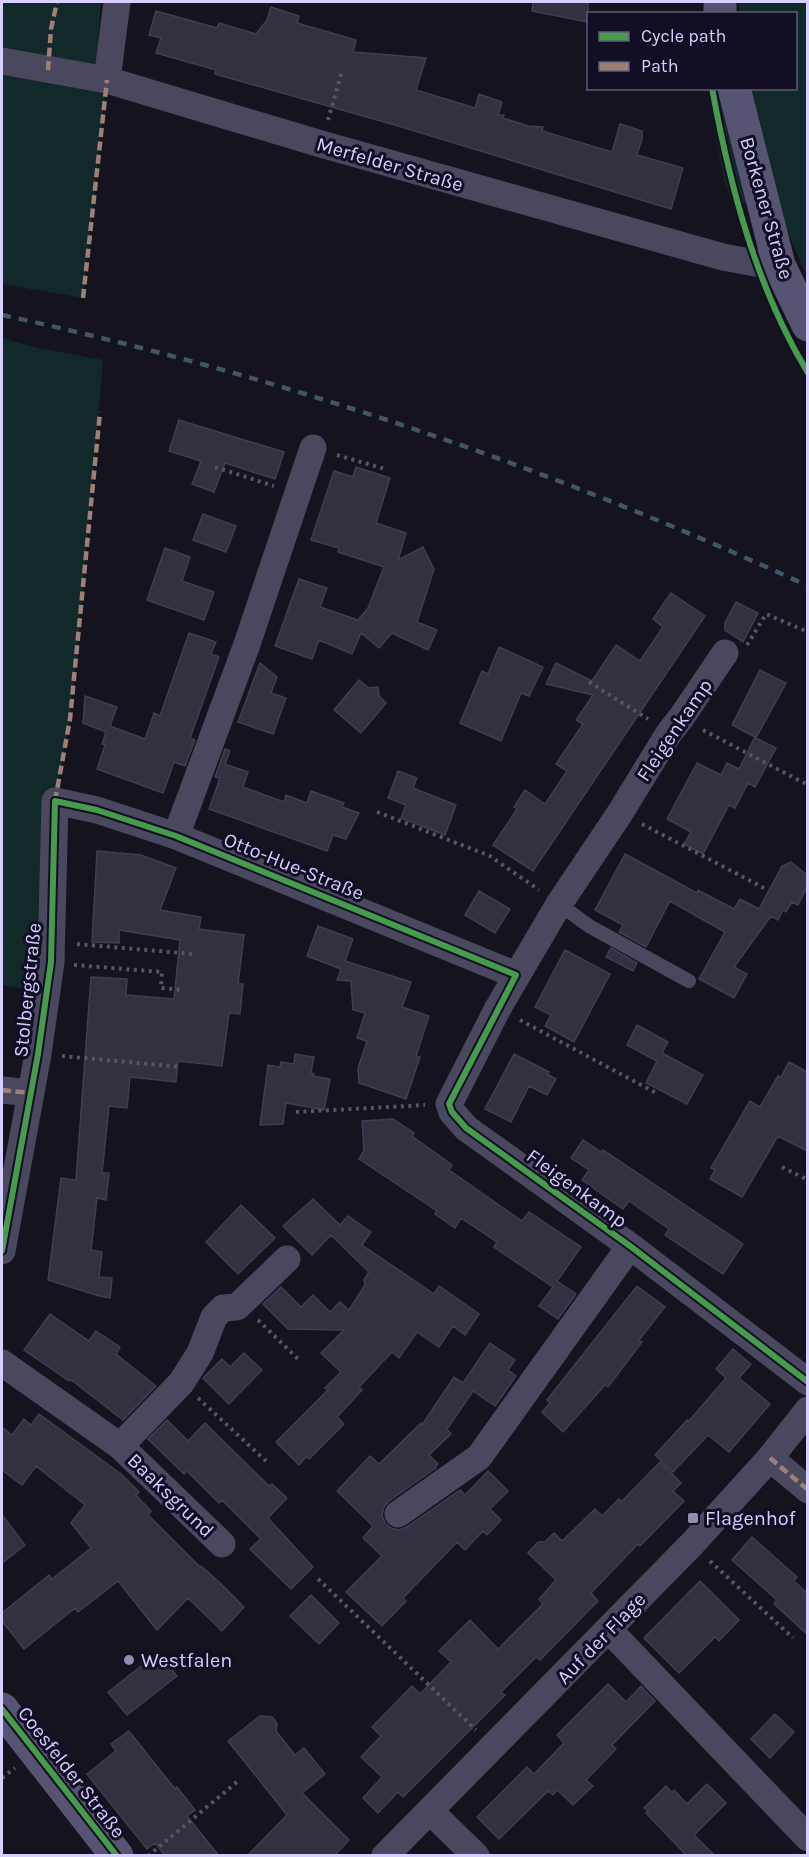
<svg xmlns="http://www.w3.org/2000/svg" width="809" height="1857" viewBox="0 0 809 1857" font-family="Karla,sans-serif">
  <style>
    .green { fill: #12292a }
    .building { fill: #333140; stroke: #413d52; stroke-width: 1.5 }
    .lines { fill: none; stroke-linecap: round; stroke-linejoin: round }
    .path { stroke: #4c5a69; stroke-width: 4; stroke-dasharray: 3 4.5; stroke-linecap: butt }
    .lane { stroke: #49485f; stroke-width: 14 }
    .street { stroke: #49485f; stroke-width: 27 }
    .secondary { stroke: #565472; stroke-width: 33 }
    .rail { stroke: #425668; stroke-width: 4.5; stroke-dasharray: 9 8; stroke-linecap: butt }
    .quiet { stroke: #9e8076; stroke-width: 4.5; stroke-dasharray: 9 4.5; stroke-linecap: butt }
    .cycleway-casing { stroke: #120e23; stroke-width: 10 }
    .cycleway { stroke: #469c4c; stroke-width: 6 }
    .poi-dot { fill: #928db0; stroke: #120e23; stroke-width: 2 }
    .labels { text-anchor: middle; stroke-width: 6; stroke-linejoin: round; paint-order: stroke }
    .street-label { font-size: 20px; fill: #d6cfff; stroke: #120e23 }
    .poi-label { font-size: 20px; fill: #d6cfff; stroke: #120e23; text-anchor: start }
  </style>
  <rect width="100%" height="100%" fill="#15131e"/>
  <path class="green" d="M2,2H101L96,71L2,47Z
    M738,2H807V276C777,214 764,155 750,89L796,88V14L739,13Z
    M2,71L107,80L83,298L2,284Z
    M707,89H721L747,201L736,212L724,180Z
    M2,338L38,348L103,360L79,635L70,719L55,801L47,992L2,985Z"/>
  <path class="building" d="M533,2H588V22L532,11Z
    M271,7L299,16L297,23L356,40L353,52L426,58L416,90L475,108L479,94L502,102L498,115H504L503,118L528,126L543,127L542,131L612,152L620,124L642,131V139L637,155L683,168L671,209L395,125L215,74L216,70L156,53L161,38L149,35L156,11L217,28L219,23L256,34L267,20Z
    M179,420L284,452L275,479L225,463L214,492L192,484L201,461L169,451Z
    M356,467L390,478L376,523L406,533L398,560L423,547L434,569L417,622L437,630L428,650L392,633L379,648L361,633L352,654L319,640L312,659L275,646L299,579L327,588L320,607L358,620L368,608L384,567L338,552L339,548L311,540L334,471L353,477Z
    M203,514L236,526L226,552L193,540Z
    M165,548L190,557L182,581L214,592L204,620L147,600Z
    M671,593L705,616L533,871L493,845L517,809L514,807L525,790L545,804L567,771L556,764L583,724L576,720L593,695L546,684L556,663L592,681L616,645L640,661L663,627L653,619Z
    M736,602L758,613L743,642L725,630V623Z
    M189,633L216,642L211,654L219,657L190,738L195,740L185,766L174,762L163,793L97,769L105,745L102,744L106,732L83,723L85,696L117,707L110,726L145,739L154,713L160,716Z
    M499,647L543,667L529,696L521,693L501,741L460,723L482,671L488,674Z
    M260,663L277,677L271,693L286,698L273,734L238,722Z
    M760,670L786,683L756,738L776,748L755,787L748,783L735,808L729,805L703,854L684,844L691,832L667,819L697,763L721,775L727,763L739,769L755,737L732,725Z
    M359,680L369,688L378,687L379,696L386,703L361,733L334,710Z
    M225,749L230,751L225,764L248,772L243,787L284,802L286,795L307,803L311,791L344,803L342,807L359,813L346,839L333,835L327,851L209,809L220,778L215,777Z
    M398,771L417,778L413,788L456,805L445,835L401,818L406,805L388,798Z
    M97,851L141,855L176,868L160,910L201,917L199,929L244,935L238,984H243L240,1014L229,1013L222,1066L178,1061L176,1082L130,1077L127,1108L109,1106L102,1173H109L106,1200L97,1198L91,1250L102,1252L99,1277L112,1278L110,1298L99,1296L48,1280L61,1178L76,1180L91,977L127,979L126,995L174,999L180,940L119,930V943L92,942Z
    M625,854L697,893L698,890L734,909L740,899L759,909L782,866L791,862L807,875V887L798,905L792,902L786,912L783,910L778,920L771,916L734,967L747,974L734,998L699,979L725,932L670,901L646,947L619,932L623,925L595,910Z
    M479,891L510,909L495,933L465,915Z
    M318,926L353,939L345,961L411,982L402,1007L429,1016L416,1056L420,1057L406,1099L359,1083L358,1068L367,1041L357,1038L365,1013L353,1010L351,981L337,980L341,969L307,956Z
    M611,948L637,963L633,971L606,957Z
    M565,950L610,974L574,1042L545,1026L551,1015L535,1007Z
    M637,1025L668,1042L662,1053L703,1075L687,1104L646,1083L657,1061L627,1045Z
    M295,1054L314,1057L311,1073L314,1074L313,1076L330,1079L324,1110L286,1103L283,1124L260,1125L268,1065L280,1067L281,1062L294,1064Z
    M514,1054L549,1072L547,1074L556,1079L547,1095L529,1086L511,1122L485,1109Z
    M789,1062L807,1072V1151L778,1136L742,1197L710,1179L715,1170L711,1168L750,1101L760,1107L778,1076L781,1077Z
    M393,1119L414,1133L412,1136L452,1165L449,1170L479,1191L522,1221L529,1212L581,1247L557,1281L576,1294L558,1319L539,1306L553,1287L494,1247L497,1242L461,1218L455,1228L435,1214L437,1211L359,1159L364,1150L362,1121Z
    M583,1140L601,1152L603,1150L743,1244L723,1274L665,1235L669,1229L629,1201L623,1209L582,1180L589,1170L571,1158Z
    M313,1199L340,1225L348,1216L371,1232L362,1245L434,1294L439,1286L479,1314L465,1335L453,1326L439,1347L417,1332L399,1358L392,1352L359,1387L362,1390L337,1417L344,1424L309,1459L307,1456L299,1465L276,1442L328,1390L325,1388L341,1372L321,1353L344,1330L288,1329L263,1304L281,1287L301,1307L313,1295L330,1312L340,1302L349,1310L365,1285L364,1280L369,1272L331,1235L312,1255L283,1226Z
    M241,1205L275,1238L238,1274L206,1242Z
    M637,1286L665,1307L639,1340L642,1342L608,1387L605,1385L563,1432L542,1412L550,1403L547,1400Z
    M50,1314L89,1341L96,1331L120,1347L116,1354L156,1386L123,1420L70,1379L69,1381L24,1350Z
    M490,1343L515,1360L508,1370L516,1376L495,1406L473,1391L447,1429L451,1434L429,1455L438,1464L435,1467L436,1468L389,1501L384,1507L382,1515L385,1523L391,1528L399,1530L407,1527L460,1490L465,1495L488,1471L508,1491L490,1509L501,1520L487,1535L483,1531L465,1550L457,1542L403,1598L406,1601L382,1626L346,1592L382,1556L363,1538L373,1526L337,1491L370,1456L379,1464L421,1423L422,1425L454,1377L463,1383Z
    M733,1349L751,1364L739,1378L770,1404L729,1452L708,1435L673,1472L655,1455L687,1420L688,1422L726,1378L716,1369Z
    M244,1353L262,1370L229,1404L203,1378L222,1359L230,1367Z
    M39,1414L121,1474L139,1492L136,1495L151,1511L148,1515L200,1567L201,1566L219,1582L244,1607L222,1631L188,1598L157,1630L118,1581L78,1612L75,1608L24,1649L2,1621V1613L49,1575L52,1579L91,1548L71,1523L85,1505L36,1466L22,1485L2,1470V1427L12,1435L24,1419L31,1425Z
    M167,1420L188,1441L205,1423L269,1486L272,1484L287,1498L268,1518L313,1567L291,1589L250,1549L261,1539L222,1500L219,1503L187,1471L184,1474L148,1439Z
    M660,1462L681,1483L673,1491L684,1501L640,1546L638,1544L591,1593L598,1601L540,1660L536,1657L501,1692L505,1695L403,1797L398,1792L378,1813L363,1798L382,1777L361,1757L381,1736L372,1727L412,1686L420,1694L451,1662L439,1651L470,1620L498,1649L543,1604L539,1599L556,1580L528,1553L538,1542H545L554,1533L562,1541L595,1509L602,1516L619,1499L621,1502Z
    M2,1515L25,1545L2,1563Z
    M752,1537L797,1577L794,1581L807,1593V1634L774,1604L777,1600L732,1560Z
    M700,1581L739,1620L719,1641L715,1637L679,1673L644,1638Z
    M311,1595L339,1623L319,1644L290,1616Z
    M158,1653L177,1676L127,1715L108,1692Z
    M608,1684L626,1702L641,1686L655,1701L612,1745L616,1749L586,1780L593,1786L573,1805L557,1790L553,1795L548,1791L499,1839L477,1817L527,1767L534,1774L564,1743L557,1735Z
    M775,1714L794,1732L770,1758L751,1739Z
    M260,1716L272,1717L277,1723L276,1731L295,1755L304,1748L325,1774L302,1793L349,1840L334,1856H247L287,1815L228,1741Z
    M129,1731L175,1789L177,1787L195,1810L187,1816L219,1856H165L155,1843L147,1849L87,1774L116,1751L111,1744Z
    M707,1784L726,1803L694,1835L715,1856H687L646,1813L648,1811L644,1808L666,1786L672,1793L674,1790L687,1804Z"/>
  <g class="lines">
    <path class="path" d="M328,120L342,71
      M337,455L385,469
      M215,467L274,486
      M747,645L766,614L808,632
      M589,682L648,719
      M703,730L808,785
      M377,812L490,856L539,890
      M642,824L764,888
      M77,944L193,954
      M74,965L162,972L161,988L181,990
      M520,1020L658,1094
      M62,1056L181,1067
      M296,1112L425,1105
      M782,1167L808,1180
      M258,1320L298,1359
      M198,1398L266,1461
      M710,1561L793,1638
      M318,1579L476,1730
      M2,1778L15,1768
      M148,1856L237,1782"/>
    <path class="lane" d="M559,904L589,926L689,981"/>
    <path class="street" d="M2,61L107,80L321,144L723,257L755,263L779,265
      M107,80L117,2
      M725,653L681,718L669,733L620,813L559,904L498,1008L449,1104L452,1112L466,1128L630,1246L808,1382
      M176,836L246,647L313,448
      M2,1090L31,1093
      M2,1251L38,1054L51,962L55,801L97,810L176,836L516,975
      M2,1363L120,1446L222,1544
      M120,1446L181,1383L200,1353L214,1317L223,1308L237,1307L287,1259
      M770,1458L808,1490
      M398,1514L479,1457L630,1246
      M609,1630L808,1838
      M430,1811L476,1856
      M385,1856L692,1544L770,1458L808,1410"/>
    <path class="secondary" d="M720,2V14
      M734,88L779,265L808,325
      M2,1709L117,1856"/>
    <path class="rail" d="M2,315C279,375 550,467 808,586"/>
    <path class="quiet" d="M48,70L51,29L57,2
      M83,298L107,80
      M55,801L70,719L100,412
      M2,1090L31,1093
      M770,1458L808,1490"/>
    <g class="cycleway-casing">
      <path id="cycleway" d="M712,88C730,187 756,287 808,373
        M2,1251L38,1054L51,962L55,801L97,810L176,836L516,975L449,1104L452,1112L466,1128L630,1246L808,1382
        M2,1709L117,1856"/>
    </g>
    <use href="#cycleway" class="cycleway"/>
  </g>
  <g class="poi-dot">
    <rect x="687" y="1512" width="12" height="12" rx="3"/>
    <circle cx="129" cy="1660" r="6"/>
  </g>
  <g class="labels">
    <g class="street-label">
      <text transform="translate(390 164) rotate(16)" y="7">Merfelder Straße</text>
      <text transform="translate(767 208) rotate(74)" y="7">Borkener Straße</text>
      <text transform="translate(674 730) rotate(-56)" y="7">Fleigenkamp</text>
      <text transform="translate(294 866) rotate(22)" y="7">Otto-Hue-Straße</text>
      <text transform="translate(27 990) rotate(-84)" y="7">Stolbergstraße</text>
      <text transform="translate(577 1188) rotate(36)" y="7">Fleigenkamp</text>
      <text transform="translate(171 1495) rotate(44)" y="7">Baaksgrund</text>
      <text transform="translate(601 1638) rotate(-46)" y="7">Auf der Flage</text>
      <text transform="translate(72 1772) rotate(52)" y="7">Coesfelder Straße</text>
    </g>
    <g class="poi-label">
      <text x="705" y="1525">Flagenhof</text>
      <text x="141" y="1667">Westfalen</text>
    </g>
  </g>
  <rect width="809" height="1857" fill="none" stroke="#d6cfff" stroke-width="6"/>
  <rect x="587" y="12" width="210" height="78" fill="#120e23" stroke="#605b7b" stroke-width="1.5"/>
  <rect x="599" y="32" width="30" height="9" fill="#469c4c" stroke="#605b7b" stroke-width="1.5"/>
  <text x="641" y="42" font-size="18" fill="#d6cfff">Cycle path</text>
  <rect x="599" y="62" width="30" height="9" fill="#9e8076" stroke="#605b7b" stroke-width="1.5"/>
  <text x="641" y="72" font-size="18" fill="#d6cfff">Path</text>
</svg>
